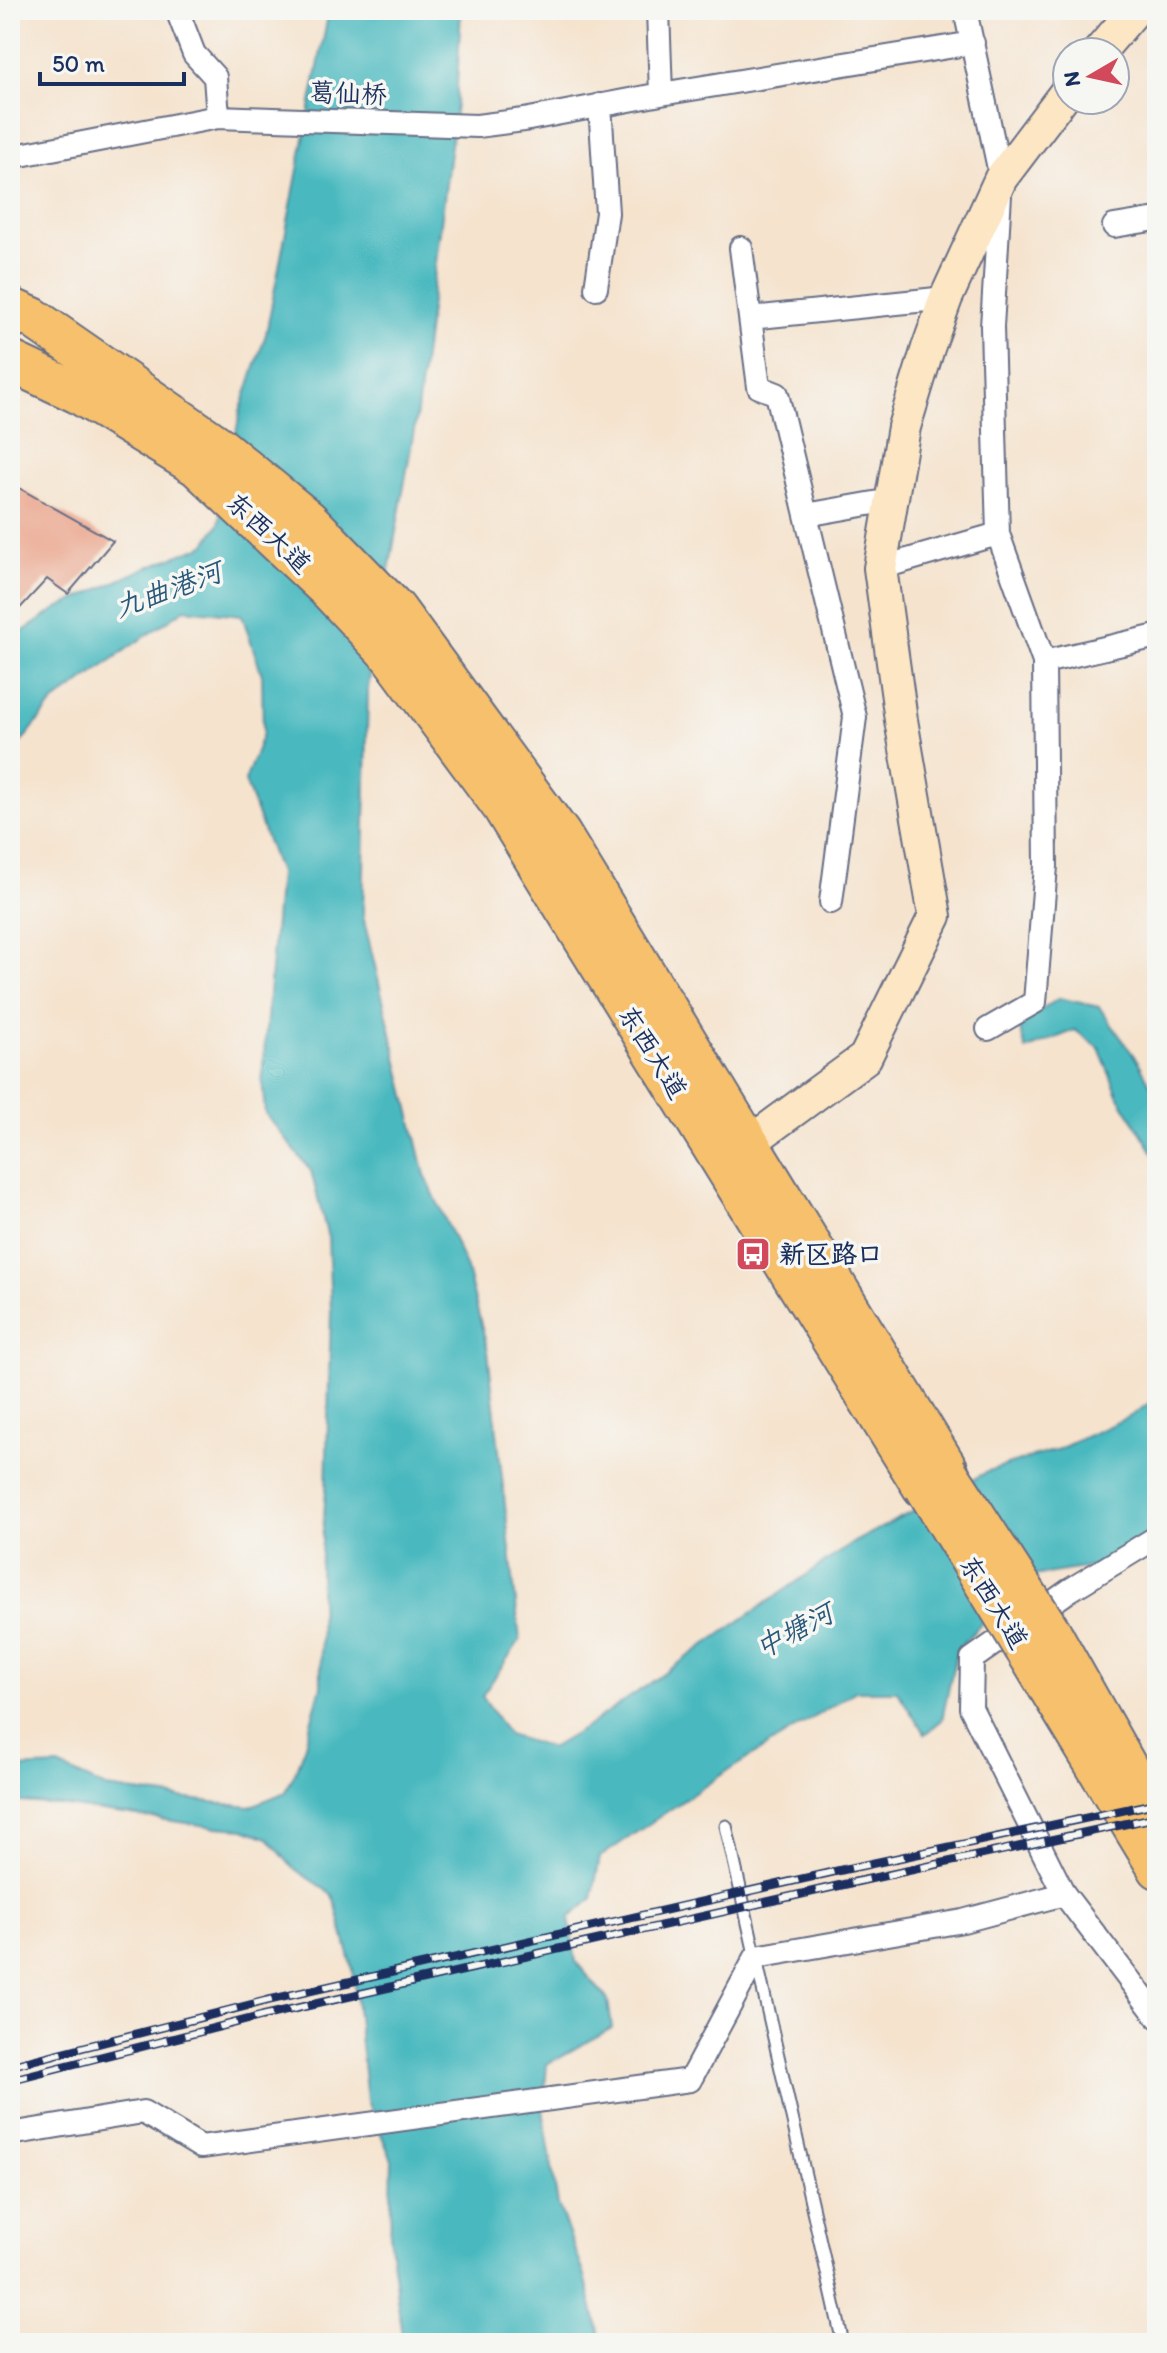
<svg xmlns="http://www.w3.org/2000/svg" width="1167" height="2353" viewBox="0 0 1167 2353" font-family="Itim,'LXGW WenKai TC',sans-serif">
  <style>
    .water { fill: #49b9bf; stroke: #32748e; stroke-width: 2 }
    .building { fill: #eaa389 }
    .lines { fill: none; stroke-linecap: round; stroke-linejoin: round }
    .lane-casing { stroke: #676e85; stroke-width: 15 }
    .street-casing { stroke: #676e85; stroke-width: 26 }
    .secondary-casing { stroke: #676e85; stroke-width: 36 }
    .primary-casing { stroke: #676e85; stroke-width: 40 }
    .highway-casing { stroke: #676e85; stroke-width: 44 }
    .lane { stroke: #fff; stroke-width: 11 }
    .street { stroke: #fff; stroke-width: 22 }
    .secondary { stroke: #fce6c4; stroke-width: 32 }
    .primary { stroke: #f7c06c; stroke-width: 36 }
    .highway { stroke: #f7c06c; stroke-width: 40 }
    .rail-casing { stroke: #1b2f5e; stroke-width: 9 }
    .rail { stroke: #f6f6f2; stroke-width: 6; stroke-dasharray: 18; stroke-linecap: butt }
    .primary-bridge-casing { stroke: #676e85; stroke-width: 40; stroke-linecap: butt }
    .primary-bridge { stroke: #f7c06c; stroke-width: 36 }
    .labels { text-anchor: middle; stroke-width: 7; stroke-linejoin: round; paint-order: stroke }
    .street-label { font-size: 26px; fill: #1b2f5e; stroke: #f6f6f2 }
    .poi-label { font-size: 26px; font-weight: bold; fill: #1b2f5e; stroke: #f6f6f2; text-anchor: start }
    .water-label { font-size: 28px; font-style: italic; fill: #29587b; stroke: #f6f6f2 }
  </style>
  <rect width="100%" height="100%" fill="#f6f6f2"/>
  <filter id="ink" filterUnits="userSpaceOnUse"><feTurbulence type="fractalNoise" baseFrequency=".0125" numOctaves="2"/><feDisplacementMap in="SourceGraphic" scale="16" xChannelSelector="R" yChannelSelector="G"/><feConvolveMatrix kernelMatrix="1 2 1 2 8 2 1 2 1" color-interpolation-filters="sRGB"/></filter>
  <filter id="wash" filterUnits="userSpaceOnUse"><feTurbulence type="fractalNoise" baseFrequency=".006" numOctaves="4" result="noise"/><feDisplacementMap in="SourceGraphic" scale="32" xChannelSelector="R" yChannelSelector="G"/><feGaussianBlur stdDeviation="1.8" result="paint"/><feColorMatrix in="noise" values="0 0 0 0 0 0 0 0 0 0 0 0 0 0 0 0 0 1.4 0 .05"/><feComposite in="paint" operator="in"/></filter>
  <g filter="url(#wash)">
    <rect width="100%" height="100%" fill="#f5e3ce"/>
    <path class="water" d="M329,10H461L456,105L416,419L368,688L363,916L425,1175L466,1266L488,1351L520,1640L482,1696L508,1735L551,1748L588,1726L854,1542L991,1470L1059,1449L1133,1415L1157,1397V1548L1090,1567L1027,1577L957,1649L942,1720L925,1734L897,1691H856L721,1775L600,1857L592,1899L569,1918L576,1962L608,2000L612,2028L547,2064L543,2110L558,2205L584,2273L602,2343H403L390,2243L392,2160L367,2101L353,1970L333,1895L292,1867L268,1838L244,1829L215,1827L58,1805L10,1801V1766L16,1768L59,1766L106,1788L249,1807L286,1792L301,1759L321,1686L320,1568L326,1489L331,1311L328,1238L311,1171L265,1113L262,1079L279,873L245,781L263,733L262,675L242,615L185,609L131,646L53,703L10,756V640L58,608L148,567L205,545L219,524L240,412L266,334Z
      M1059,998L1099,1007L1139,1063L1157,1097V1159L1119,1097L1099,1048L1075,1030L1026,1050L1019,1026Z"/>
    <g id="blocks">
      <path class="building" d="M10,483L113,541L68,594L47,579L10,619Z"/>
    </g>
  </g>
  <g filter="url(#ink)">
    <use href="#blocks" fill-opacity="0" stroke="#676e85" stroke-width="2"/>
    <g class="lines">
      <g class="lane-casing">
        <path id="lane" d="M726,1826L843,2343"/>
      </g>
      <g class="street-casing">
        <path id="street" d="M177,10L194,54L215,77L218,117
          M658,10L661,94
          M965,10L1001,178L992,327L998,534L1044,662L1046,866L1035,1002L988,1029
          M10,157L218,117L477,126L524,120L661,94L973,43
          M1114,226L1157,219
          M741,248L759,387L777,394L806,515L891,500
          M596,288L607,213L600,105
          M750,318L946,298
          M806,515L855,717L831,902
          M880,568L998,534
          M1044,662L1157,636
          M1157,1537L1070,1590L972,1659L971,1708L1064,1894L1157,2016
          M10,2134L143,2112L201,2147L690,2080L756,1957L963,1921L1064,1894"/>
      </g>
      <g class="secondary-casing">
        <path id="secondary" d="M1099,52L1135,10
          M731,1156L865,1058L935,916L901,720L880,568L904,427L928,348L946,298L1001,178L1067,91"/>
      </g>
      <g class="primary-casing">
        <path id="primary" d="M1053,1632L1157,1817
          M1023,1649L1157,1870"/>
      </g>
      <g class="highway-casing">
        <path id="highway" d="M10,308L33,318L218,446L308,520L396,610L560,834L948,1470
          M10,361L78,393L197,466L331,592L391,656L502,806L923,1487"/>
      </g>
      <use href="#lane" class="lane"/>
      <use href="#street" class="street"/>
      <use href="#secondary" class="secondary"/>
      <use href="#primary" class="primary"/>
      <use href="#highway" class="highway"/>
      <g class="rail-casing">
        <path id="rail" d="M10,2066L265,2001L846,1869L1157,1803
          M10,2080L262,2016L846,1884L1157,1817"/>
      </g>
      <use href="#rail" class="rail"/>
      <g class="primary-bridge-casing">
        <path id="primary-bridge" d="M948,1470L1053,1632
          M923,1487L1023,1649"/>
      </g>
      <use href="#primary-bridge" class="primary-bridge"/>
    </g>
  </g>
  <defs>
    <g id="bus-square" transform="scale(1.8)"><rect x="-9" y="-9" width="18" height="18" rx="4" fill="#d1495b" stroke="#f6f6f2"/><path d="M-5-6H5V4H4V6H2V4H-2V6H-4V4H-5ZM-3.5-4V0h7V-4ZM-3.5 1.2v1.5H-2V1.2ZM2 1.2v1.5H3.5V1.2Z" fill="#fff"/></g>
  </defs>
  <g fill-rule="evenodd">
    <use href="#bus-square" x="753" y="1254"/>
  </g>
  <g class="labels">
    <g class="street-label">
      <text transform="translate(348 93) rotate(2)" y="9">葛仙桥</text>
      <text transform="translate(269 533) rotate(43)" y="9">东西大道</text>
      <text transform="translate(653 1052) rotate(58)" y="9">东西大道</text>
      <text transform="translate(994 1602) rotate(58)" y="9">东西大道</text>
    </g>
    <g class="poi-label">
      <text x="779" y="1263">新区路口</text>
    </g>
    <g class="water-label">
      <text transform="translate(168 589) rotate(-20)" y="10">九曲港河</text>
      <text transform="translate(794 1630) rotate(-28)" y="10">中塘河</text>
    </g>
  </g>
  <rect width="1167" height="2353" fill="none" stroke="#f6f6f2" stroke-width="40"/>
  <g transform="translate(1091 76) rotate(261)"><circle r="38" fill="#f6f6f2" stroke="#9ea6b7" stroke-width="2"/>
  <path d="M0-6L14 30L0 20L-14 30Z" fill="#d1495b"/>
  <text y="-12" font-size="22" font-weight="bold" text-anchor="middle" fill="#1b2f5e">N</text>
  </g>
  <path d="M40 72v12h144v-12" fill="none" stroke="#1b2f5e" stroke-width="4"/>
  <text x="52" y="72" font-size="24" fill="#1b2f5e" stroke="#f6f6f2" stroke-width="6" paint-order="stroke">50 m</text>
</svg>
